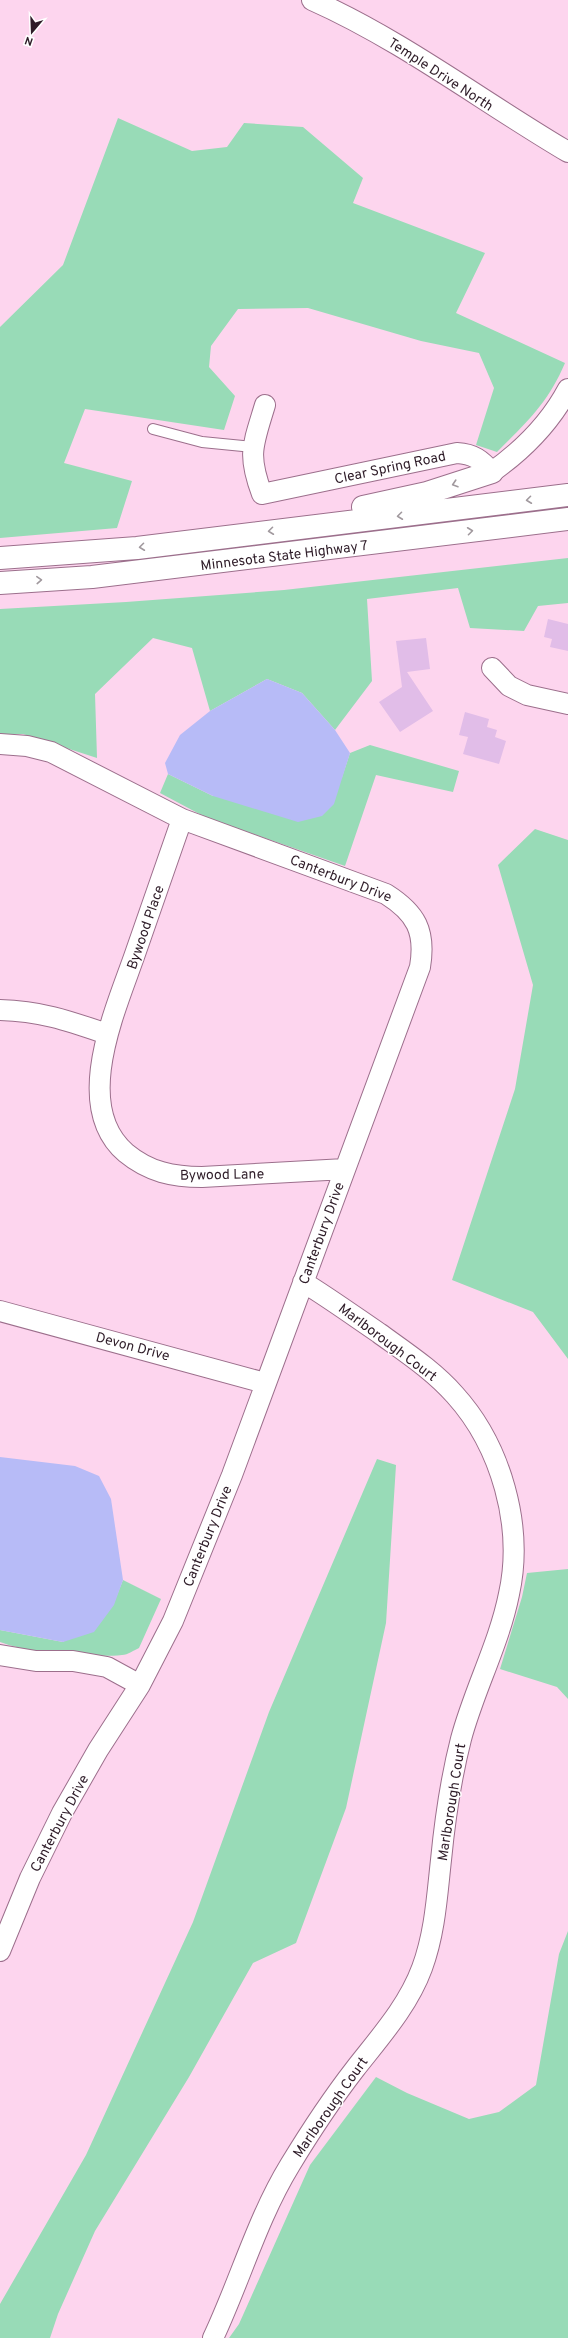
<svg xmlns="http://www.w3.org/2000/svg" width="568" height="2338" viewBox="0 0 568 2338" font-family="Overpass,sans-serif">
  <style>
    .green { fill: #98dbb7 }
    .water { fill: #b7bbf7 }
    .building { fill: #e1bde8 }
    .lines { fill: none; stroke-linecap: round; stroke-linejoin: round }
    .service-casing { stroke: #9c6f8c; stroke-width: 12 }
    .minor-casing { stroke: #9c6f8c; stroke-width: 22 }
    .primary-casing { stroke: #9c6f8c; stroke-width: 24 }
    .service { stroke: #fff; stroke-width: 10 }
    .minor { stroke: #fff; stroke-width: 20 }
    .primary { stroke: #fff; stroke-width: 22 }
    .oneway { stroke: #a1999e }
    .labels { text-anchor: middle; stroke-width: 3; stroke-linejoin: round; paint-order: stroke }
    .street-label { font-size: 14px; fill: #2e1c28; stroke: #fff }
  </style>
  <rect width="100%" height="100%" fill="#fdd5ee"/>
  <path class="green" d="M118,118L192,151L227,147L244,123L303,127L363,178L353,203L485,253L456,313L565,363C548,403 527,422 497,452L476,445L494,388L479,353L421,341L308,308L238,309L211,346L209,367L235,396L224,430L85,409L64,463L132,481L117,528L0,538V327L63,265Z
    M568,558V603L538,606L524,631L470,628L458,588L367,599L372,681L335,730L302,693L267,679L210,711L192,648L153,638L95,694L97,758L23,734L0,735V609L126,602L284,590Z
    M370,745L459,771L453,792L376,775L345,866L207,818L160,793L168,774L213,796L342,777L350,753Z
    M535,829L568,840V1359L533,1312L452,1280L515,1089L533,985L498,865Z
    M377,1459L396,1465L386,1623L346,1808L296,1943L253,1963L189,2077L95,2231L58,2314L50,2338H0V2304L86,2155L193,1922L269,1712Z
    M568,1569V1699L557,1687L500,1669L522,1597L527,1573Z
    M123,1580L161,1599L139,1648C134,1650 128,1655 122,1655C93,1658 28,1653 0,1642V1630L63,1642L113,1605Z
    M568,1931V2338H229L239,2324L310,2165L376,2077L407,2093L469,2119L499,2112L536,2085L559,1954Z"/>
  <path class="water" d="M267,679L302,693L335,730L350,753L334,804L322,816L298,822L213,796L168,774L165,763L180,735L210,711Z
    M0,1457L75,1466L99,1476L111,1499L123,1580L114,1605L94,1632L63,1642L0,1630Z"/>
  <path class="building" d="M548,619L568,624V651L550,647L552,639L544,637Z
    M426,638L430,669L407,672L433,711L400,732L379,702L402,687L396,641Z
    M465,712L489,719L487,727L497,730L495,737L506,741L499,764L463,754L468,737L459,735Z"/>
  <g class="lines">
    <g class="service-casing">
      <path id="service" d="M153,429L202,442L253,447"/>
    </g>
    <g class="minor-casing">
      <path id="minor" d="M312,0C402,40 483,102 568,152
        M265,405C253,445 247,454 262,494L457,453C474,454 481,460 492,472C523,450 550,423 568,389
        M492,668L509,686L527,695L568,704
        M0,744L27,746L51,752L182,819L386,894C416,913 426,931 420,967L232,1475L173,1621L140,1685L98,1750L62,1813L30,1878L0,1951
        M182,819C166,864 151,909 135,954C116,1009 71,1106 126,1153C149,1172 173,1177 202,1177L345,1169
        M0,1010C41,1011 69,1021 107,1034
        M0,1311L265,1383
        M0,1655L36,1661H73L107,1667L140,1685
        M213,2338C240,2281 257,2219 290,2165C310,2132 331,2100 355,2069C380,2037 408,2006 422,1968C435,1933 437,1896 441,1860C445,1819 451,1778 461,1739C474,1690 499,1644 509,1594C524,1526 501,1446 455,1395C433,1370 405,1352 379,1333C354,1316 329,1298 303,1282"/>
    </g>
    <g class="primary-casing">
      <path id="primary" d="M363,507L427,493L492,472
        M0,558L137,548L568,495
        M0,583L92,577L568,519"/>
    </g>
    <use href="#service" class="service"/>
    <use href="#minor" class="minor"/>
    <use href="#primary" class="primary"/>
  </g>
  <defs><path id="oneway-chevron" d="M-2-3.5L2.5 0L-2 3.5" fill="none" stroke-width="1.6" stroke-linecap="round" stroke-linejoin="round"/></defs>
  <g class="oneway">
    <use href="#oneway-chevron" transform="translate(455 484) rotate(162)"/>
    <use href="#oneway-chevron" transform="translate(529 500) rotate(173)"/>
    <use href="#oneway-chevron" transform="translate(400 516) rotate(173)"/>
    <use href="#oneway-chevron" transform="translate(271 531) rotate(173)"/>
    <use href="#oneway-chevron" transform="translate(470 531) rotate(-7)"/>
    <use href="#oneway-chevron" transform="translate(142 547) rotate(173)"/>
    <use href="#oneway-chevron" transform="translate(39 580) rotate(-3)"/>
  </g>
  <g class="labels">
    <g class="street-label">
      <text transform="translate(441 74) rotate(33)" y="5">Temple Drive North</text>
      <text transform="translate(390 467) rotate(-12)" y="5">Clear Spring Road</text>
      <text transform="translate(284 555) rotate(-7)" y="5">Minnesota State Highway 7</text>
      <text transform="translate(341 878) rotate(21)" y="5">Canterbury Drive</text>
      <text transform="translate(145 927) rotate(-71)" y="5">Bywood Place</text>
      <text transform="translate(222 1174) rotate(-1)" y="5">Bywood Lane</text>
      <text transform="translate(321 1233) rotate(-70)" y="5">Canterbury Drive</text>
      <text transform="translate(388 1342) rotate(37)" y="5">Marlborough Court</text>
      <text transform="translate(133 1346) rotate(15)" y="5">Devon Drive</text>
      <text transform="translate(207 1536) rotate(-68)" y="5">Canterbury Drive</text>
      <text transform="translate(451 1802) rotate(-81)" y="5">Marlborough Court</text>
      <text transform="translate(59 1823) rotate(-62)" y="5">Canterbury Drive</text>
      <text transform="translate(330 2107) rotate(-55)" y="5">Marlborough Court</text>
    </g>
  </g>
  <g transform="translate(32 32) rotate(199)" stroke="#ffffff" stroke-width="3" paint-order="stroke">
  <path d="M0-3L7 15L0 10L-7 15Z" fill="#2e1c28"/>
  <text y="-6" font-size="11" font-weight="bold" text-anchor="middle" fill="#2e1c28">N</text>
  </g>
</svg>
